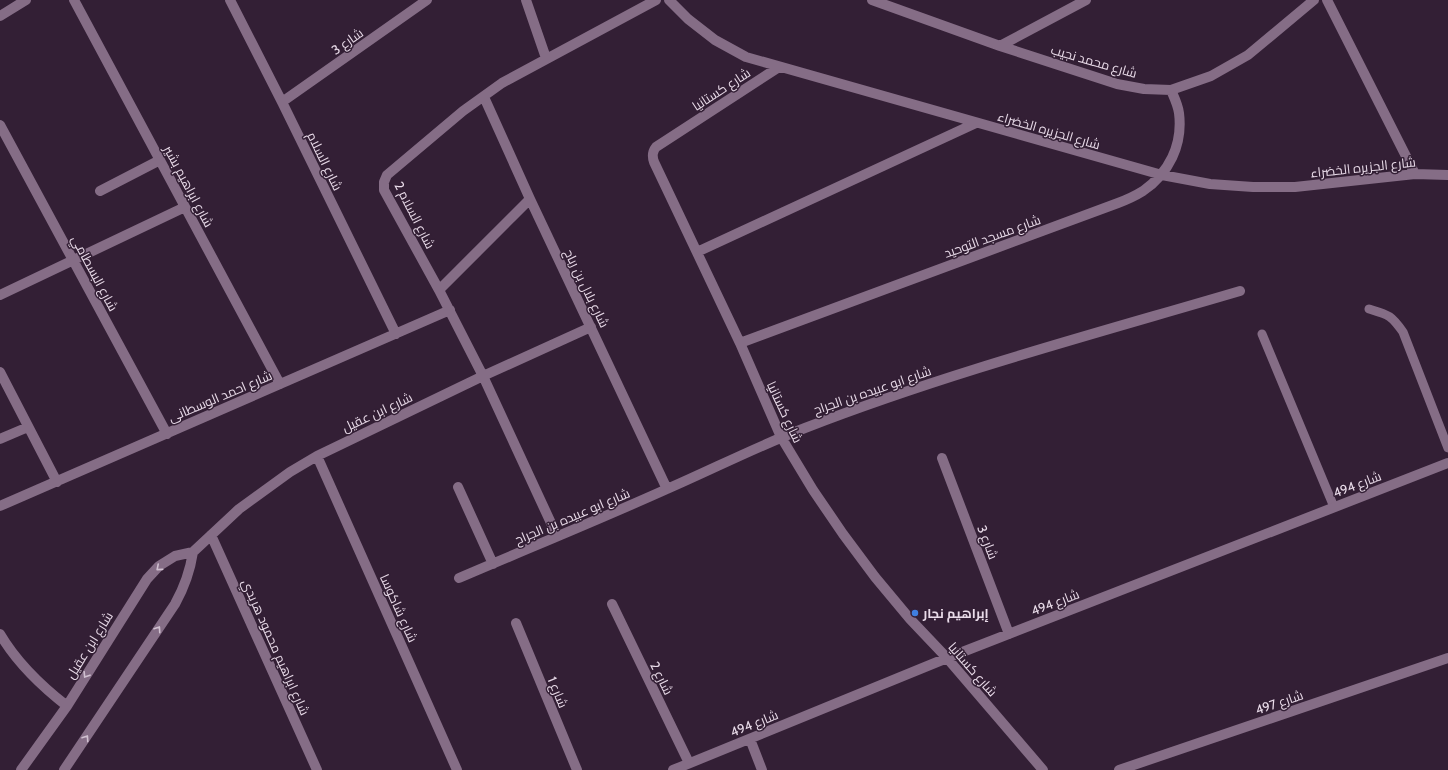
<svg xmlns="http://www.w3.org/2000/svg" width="1448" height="770" viewBox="0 0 1448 770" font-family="Cabin,Cairo,sans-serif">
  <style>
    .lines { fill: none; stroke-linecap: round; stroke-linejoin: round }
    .lane { stroke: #856d86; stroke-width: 9 }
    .street { stroke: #856d86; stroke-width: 10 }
    .oneway { stroke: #d0c0d0 }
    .shop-dot { fill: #3f7fe0; stroke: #331f35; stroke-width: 1.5 }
    .labels { text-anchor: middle; stroke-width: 3; stroke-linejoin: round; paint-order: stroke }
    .street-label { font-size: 13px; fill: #e9dbe9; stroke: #331f35 }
    .poi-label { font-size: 13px; font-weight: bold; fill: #e9dbe9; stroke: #331f35; text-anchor: start }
  </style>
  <rect width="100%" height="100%" fill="#331f35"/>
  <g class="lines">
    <path class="lane" d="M1369,309C1389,315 1391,315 1403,332L1448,448
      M1262,334L1334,507"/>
    <path class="street" d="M74,0L280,384
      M230,0L282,102L396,334
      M526,0L546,58
      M669,0L688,19L715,40L746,57L1162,175L1210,184L1253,187H1295L1415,174L1448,175
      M872,0L1000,46L1117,84L1144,89L1171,90L1211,76L1248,55L1314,0
      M1327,0L1415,174
      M0,16L26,0
      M1000,46L1086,0
      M779,67L656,147C652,152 652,156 654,162L740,343L781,437L813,490L843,534L875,577L910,619L947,658L1043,770
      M484,97L530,199L667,489
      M282,102L427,0
      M0,125L167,434
      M100,191L160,160
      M697,252L976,123
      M439,290L530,199
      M0,295L185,207
      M740,343L1118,203C1126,200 1135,196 1143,191C1169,173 1183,145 1179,113C1178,105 1174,97 1171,90
      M0,372L57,482
      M0,439L28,427
      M317,456L457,770
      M942,458L1009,634
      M458,487L493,564
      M0,506L450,310
      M211,535L317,770
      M557,536L483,376L439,290L384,190V182L387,175L463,111L502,83L656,0
      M459,578C529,548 598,520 667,489C713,469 758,446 805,428C947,373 1094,334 1240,291
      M612,604L689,763
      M516,623L577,770
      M0,634C17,663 40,685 67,706
      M750,739L762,770
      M21,770L67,706L147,579L159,566L175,556L193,552L239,509L290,472L317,456L483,376L591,327
      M64,770L175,604C185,586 190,572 193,552
      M673,770L947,658L1448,463
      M1119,770L1448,658"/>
  </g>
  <defs><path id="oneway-chevron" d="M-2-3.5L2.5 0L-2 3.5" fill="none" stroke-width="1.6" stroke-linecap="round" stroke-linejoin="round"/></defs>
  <g class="oneway">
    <use href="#oneway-chevron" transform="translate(159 568) rotate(139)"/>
    <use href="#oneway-chevron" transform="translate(158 629) rotate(-56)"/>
    <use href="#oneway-chevron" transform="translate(86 675) rotate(122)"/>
    <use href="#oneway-chevron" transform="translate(86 738) rotate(-56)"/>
  </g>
  <circle class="shop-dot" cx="915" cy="613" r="4"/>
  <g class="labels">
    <g class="street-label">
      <text transform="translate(347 41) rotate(-35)" y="5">شارع 3</text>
      <text transform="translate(1094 61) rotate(16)" y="5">شارع محمد نجيب</text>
      <text transform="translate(721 89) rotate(-33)" y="5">شارع كستانيا</text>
      <text transform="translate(1049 130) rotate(16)" y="5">شارع الجزيره الخضراء</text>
      <text transform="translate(325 161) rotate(64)" y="5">شارع السلام</text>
      <text transform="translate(1363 167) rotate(-6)" y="5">شارع الجزيره الخضراء</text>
      <text transform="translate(189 186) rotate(62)" y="5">شارع ابراهيم بشير</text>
      <text transform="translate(415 215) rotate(63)" y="5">شارع السلام 2</text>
      <text transform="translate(992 236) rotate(-20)" y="5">شارع مسجد التوحيد</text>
      <text transform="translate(95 273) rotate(62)" y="5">شارع البسطامي</text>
      <text transform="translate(587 288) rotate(64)" y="5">شارع بلال بن رباح</text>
      <text transform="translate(872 390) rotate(-19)" y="5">شارع ابو عبيده بن الجراح</text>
      <text transform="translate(220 396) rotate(-23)" y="5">شارع احمد الوسطانى</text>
      <text transform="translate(377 412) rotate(-25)" y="5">شارع ابن عقيل</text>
      <text transform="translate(785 412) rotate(65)" y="5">شارع كستانيا</text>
      <text transform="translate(1357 484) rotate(-21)" y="5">شارع 494</text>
      <text transform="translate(572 516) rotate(-23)" y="5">شارع ابو عبيده بن الجراح</text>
      <text transform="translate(988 542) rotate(69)" y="5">شارع 3</text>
      <text transform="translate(1055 602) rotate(-21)" y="5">شارع 494</text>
      <text transform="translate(399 608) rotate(66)" y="5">شارع شاكوسا</text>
      <text transform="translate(89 645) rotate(-58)" y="5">شارع ابن عقيل</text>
      <text transform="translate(276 647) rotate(66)" y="5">شارع ابراهيم محمود هريدي</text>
      <text transform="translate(973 669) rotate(49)" y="5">شارع كستانيا</text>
      <text transform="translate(662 678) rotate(64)" y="5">شارع 2</text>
      <text transform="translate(558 692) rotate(68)" y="5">شارع 1</text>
      <text transform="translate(1279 702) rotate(-19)" y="5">شارع 497</text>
      <text transform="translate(754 723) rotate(-22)" y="5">شارع 494</text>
    </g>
    <g class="poi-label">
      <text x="923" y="618">إبراهيم نجار</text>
    </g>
  </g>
</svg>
